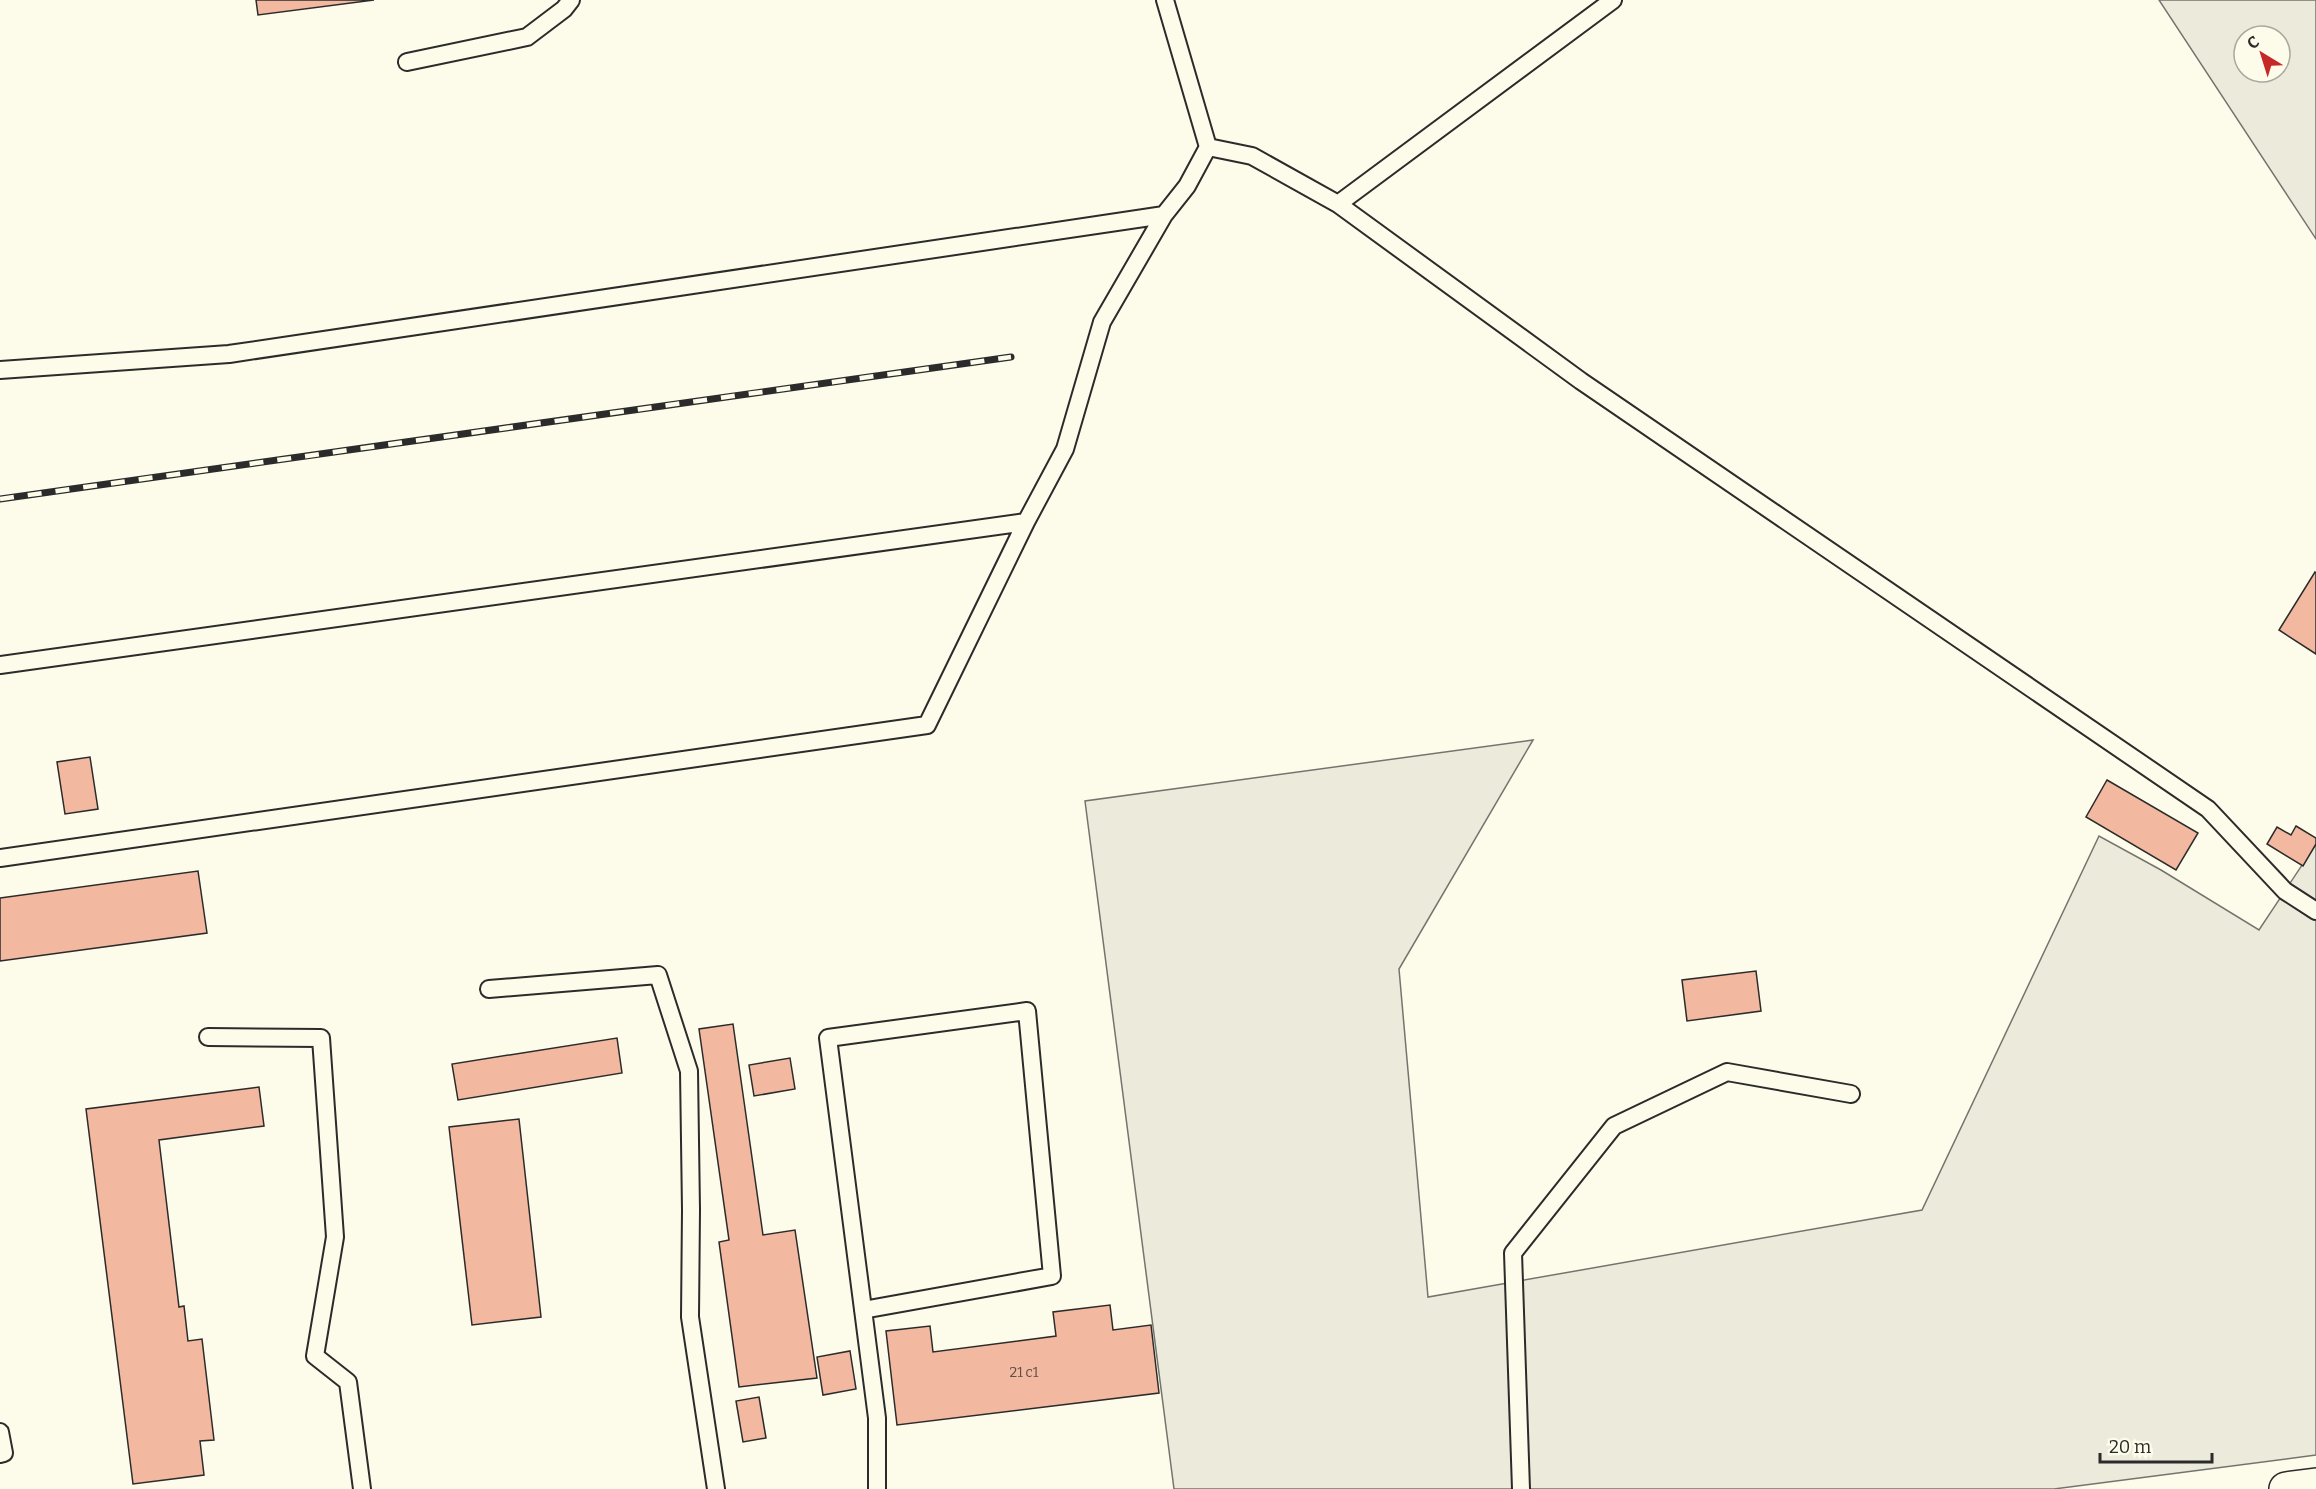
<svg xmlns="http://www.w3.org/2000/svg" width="2316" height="1489" viewBox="0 0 2316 1489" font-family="Bitter,serif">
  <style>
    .green { fill: #ecebdb; stroke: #74746e; stroke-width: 1.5; fill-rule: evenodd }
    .building { fill: #f2b8a0; stroke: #2b2b2b; stroke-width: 1.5 }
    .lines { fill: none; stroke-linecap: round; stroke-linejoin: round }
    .lane-casing { stroke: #2b2b2b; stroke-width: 20 }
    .secondary-casing { stroke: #2b2b2b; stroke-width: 36 }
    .lane { stroke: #fdfbea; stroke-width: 16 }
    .secondary { stroke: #fdfbea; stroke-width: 33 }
    .rail-casing { stroke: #2b2b2b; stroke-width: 7 }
    .rail { stroke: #fdfbea; stroke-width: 4.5; stroke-dasharray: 14; stroke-linecap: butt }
    .labels { text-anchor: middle; stroke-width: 4.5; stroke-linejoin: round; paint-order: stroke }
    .number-label { font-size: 14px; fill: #5d4e48 }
  </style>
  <rect width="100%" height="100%" fill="#fdfbea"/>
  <path class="green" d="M2159,0H2316V239ZM2244,36H2280V72H2244Z
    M1533,740L1399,969L1428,1297L1922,1210L2099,836L2161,870L2259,930L2316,844V1455L2054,1489H1174L1085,801Z"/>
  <path class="building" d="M256,0H374L258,15Z
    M2315,572L2316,573V654L2279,630Z
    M90,757L98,809L65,814L57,762Z
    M2107,780L2198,833L2176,870L2086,817Z
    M2296,826L2316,838V844L2303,866L2267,844L2277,827L2291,835Z
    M198,871L207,933L0,961V898Z
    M1756,971L1761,1011L1687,1021L1682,980Z
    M733,1024L763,1235L795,1230L817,1378L739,1387L719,1242L729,1240L699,1029Z
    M617,1038L622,1073L458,1100L452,1064Z
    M790,1058L795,1089L754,1096L749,1065Z
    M259,1087L264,1126L159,1140L179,1307L184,1306L188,1341L202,1339L214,1440L200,1441L204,1475L133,1484L86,1109Z
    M519,1119L541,1317L472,1325L449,1127Z
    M1110,1305L1113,1330L1151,1325L1159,1393L897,1425L886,1331L930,1326L933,1352L1056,1336L1053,1312Z
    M850,1351L856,1389L823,1395L817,1357Z
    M759,1397L766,1438L743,1442L736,1401Z"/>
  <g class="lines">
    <g class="lane-casing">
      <path id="lane" d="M407,62L527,37L564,9L571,0
        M1208,147L1252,156L1338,204L1581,381L2208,809L2285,891L2316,911
        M1338,204L1613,0
        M0,370L229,354L1164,215
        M0,665L1026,522
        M0,858L927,725L1026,522L1065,449L1102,322L1164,215L1187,186L1208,147L1165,0
        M489,989L658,975L689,1071L691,1210L690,1317L716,1489
        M208,1037L321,1038L335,1237L315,1356L348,1382L362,1489
        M863,1310L1052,1276L1027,1011L828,1038L877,1418V1489
        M0,1432L4,1453L0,1454
        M1521,1489L1513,1253L1614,1126L1727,1072L1851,1094"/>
    </g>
    <g class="secondary-casing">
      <path id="secondary" d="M2286,1489L2316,1485"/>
    </g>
    <use href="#lane" class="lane"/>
    <use href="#secondary" class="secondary"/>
    <g class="rail-casing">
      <path id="rail" d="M0,499L1011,357"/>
    </g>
    <use href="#rail" class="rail"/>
  </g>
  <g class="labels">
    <g class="number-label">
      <text x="1024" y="1377">21 с1</text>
    </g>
  </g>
  <g transform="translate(2262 54) rotate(322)"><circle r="28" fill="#fdfbea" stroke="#a9a89e" stroke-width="1.5"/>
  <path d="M0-4.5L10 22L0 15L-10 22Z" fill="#c62828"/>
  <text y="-9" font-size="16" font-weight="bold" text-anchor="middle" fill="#2b2b2b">С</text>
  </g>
  <path d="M2100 1453v9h112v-9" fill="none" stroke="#2b2b2b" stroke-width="3"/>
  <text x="2109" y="1453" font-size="18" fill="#2b2b2b" stroke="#fdfbea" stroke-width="4.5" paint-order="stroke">20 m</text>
</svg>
